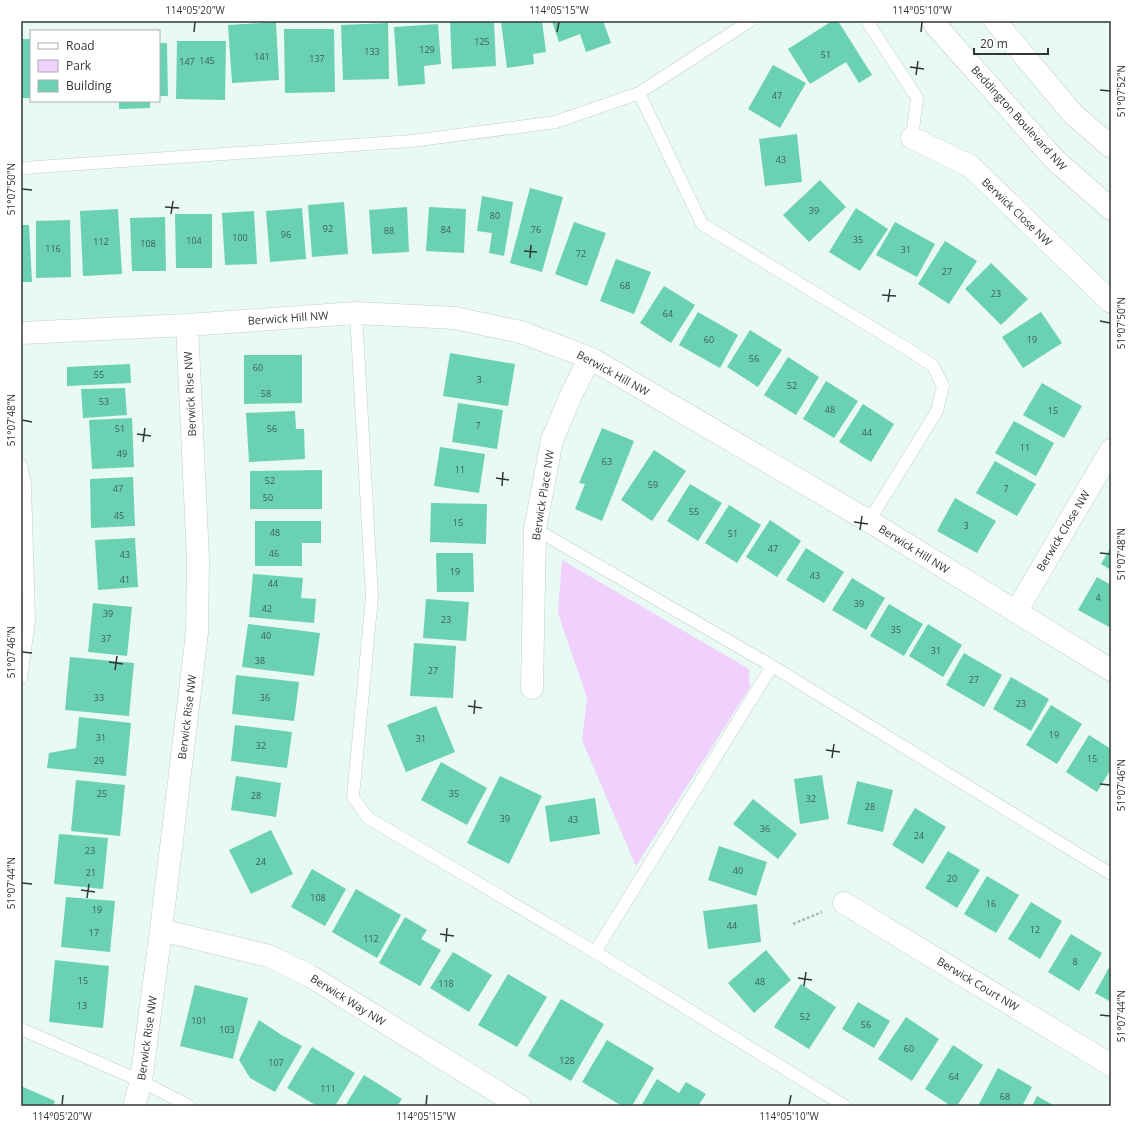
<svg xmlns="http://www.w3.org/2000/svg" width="1132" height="1127" viewBox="0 0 1132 1127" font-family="'Open Sans',sans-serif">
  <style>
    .green { fill: #f0d0fd }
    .building { fill: #6ad2b3 }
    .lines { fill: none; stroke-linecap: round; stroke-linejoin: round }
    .lane-casing { stroke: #c1d0ca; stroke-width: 13 }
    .street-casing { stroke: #c1d0ca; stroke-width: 23 }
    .secondary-casing { stroke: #c1d0ca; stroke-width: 23 }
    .path { stroke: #abb8b3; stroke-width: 2.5; stroke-dasharray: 3 2; stroke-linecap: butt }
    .lane { stroke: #fff; stroke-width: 12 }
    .street { stroke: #fff; stroke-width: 22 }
    .secondary { stroke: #fff; stroke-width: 22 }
    .ticks { fill: none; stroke: #303734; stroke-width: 1.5 }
    .labels { text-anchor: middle; stroke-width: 3; stroke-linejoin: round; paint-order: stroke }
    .number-label { font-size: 9px; fill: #3e5e54 }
    .street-label { font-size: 11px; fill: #303734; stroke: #fff }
    .neatline { fill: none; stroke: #303734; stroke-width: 1.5 }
    .ticks-label { font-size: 10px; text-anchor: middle; fill: #303734 }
  </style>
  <rect width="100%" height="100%" fill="#e9f9f3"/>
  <path class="green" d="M562,560L749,669L750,687L636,866L582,740L587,698L558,613Z"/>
  <path class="building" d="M463,21H494L496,66L452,69L450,22Z
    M510,21H542L546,52L533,54L534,64L507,68L501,22Z
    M552,21H603L611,43L586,52L580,34L559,42Z
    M832,21H838L872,75L859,83L846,62L810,84L788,49Z
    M276,22L279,80L232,83L228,25Z
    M388,23L389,79L343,80L341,25Z
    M438,24L441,64L424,66L425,84L398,86L394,27Z
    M284,29H334L335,92L285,93Z
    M21,39H31V98H21Z
    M177,41H226L225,100L176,99Z
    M159,43H167L168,96H159Z
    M773,65L806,83L780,128L748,109Z
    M119,101H150V108L119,109Z
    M797,134L802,182L765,186L759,139Z
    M820,180L846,207L809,242L783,215Z
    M530,188L563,197L542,272L510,263Z
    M482,196L513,202L504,256L489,253L492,233L477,231Z
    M344,202L348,254L312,257L308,205Z
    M407,207L409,252L372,254L369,210Z
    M429,207L466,209L464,253L426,251Z
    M302,208L306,259L270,262L266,211Z
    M856,208L888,229L860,271L829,252Z
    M118,209L122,274L83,276L80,211Z
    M254,211L257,264L225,265L222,213Z
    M175,214H212V268H176Z
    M165,217L166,271H132L130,218Z
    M70,220L71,277L36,278V221Z
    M574,222L606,233L587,286L555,274Z
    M895,222L935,244L917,277L876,255Z
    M21,225H29L32,282H21Z
    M945,241L977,261L949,304L918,284Z
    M616,259L651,272L634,314L600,301Z
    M991,263L1028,299L1001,325L965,289Z
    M664,286L695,305L671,343L640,323Z
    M698,312L738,335L720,368L679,345Z
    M1041,312L1062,343L1023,368L1002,337Z
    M750,330L782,350L758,387L727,367Z
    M450,353L515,364L508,406L443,396Z
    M244,355H302V403L244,404Z
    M788,357L819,377L796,415L764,395Z
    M130,364L131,383L67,386V367Z
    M826,381L858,401L834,438L803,419Z
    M1042,383L1082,406L1064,438L1023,415Z
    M125,388L127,415L83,418L81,389Z
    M458,403L503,410L497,449L452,442Z
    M863,404L894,424L871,462L839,442Z
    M295,411L296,429H304L305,459L249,462L246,413Z
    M132,418L134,467L92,469L89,420Z
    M1014,421L1054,443L1036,476L995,453Z
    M602,428L634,441L602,521L575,509L585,484L579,483Z
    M440,447L485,454L479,493L434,486Z
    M654,450L686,471L652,521L621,500Z
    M995,461L1036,484L1017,516L976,493Z
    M322,470V509H250V471Z
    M133,477L135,526L91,528L90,479Z
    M690,484L722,503L698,541L667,521Z
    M955,498L996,521L977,553L937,531Z
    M431,503L487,504L486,544L430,542Z
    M729,505L761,525L737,563L705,543Z
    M770,520L801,541L777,577L746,557Z
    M255,521H321V543H302V566H255Z
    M135,538L138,587L98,590L95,540Z
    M1111,547V570L1101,564Z
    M806,548L844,572L824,603L786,580Z
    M436,553H473L474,592H437Z
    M253,574L303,578L301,598L316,599L314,623L249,617Z
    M1097,577L1111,585V628L1078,610Z
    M852,578L885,598L866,630L832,610Z
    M426,599L469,602L466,641L423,638Z
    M93,603L132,607L127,656L88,652Z
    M889,604L923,624L904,656L870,636Z
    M248,624L320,633L314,676L242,667Z
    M928,624L962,645L943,677L909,656Z
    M414,643L456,646L453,698L410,696Z
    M964,653L1002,675L984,707L946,685Z
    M70,657L134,663L129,716L65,710Z
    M236,675L299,682L294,721L232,714Z
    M1011,677L1049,699L1031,731L993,709Z
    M1051,705L1082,724L1057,764L1026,745Z
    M436,706L455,752L406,772L387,725Z
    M79,717L131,723L126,776L47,768L49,753L76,748Z
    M235,725L292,732L287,768L231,761Z
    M1089,735L1111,749V769L1097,792L1066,772Z
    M441,762L487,788L467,825L421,800Z
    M822,775L829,819L800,824L794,779Z
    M236,776L281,783L276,817L231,810Z
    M500,776L542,796L509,864L467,843Z
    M76,780L125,785L120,836L71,831Z
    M857,781L893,790L883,832L847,824Z
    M595,798L600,834L550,842L545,806Z
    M753,799L797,834L778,859L733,824Z
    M915,808L946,827L923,864L892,845Z
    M271,830L293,874L251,894L229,850Z
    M59,834L108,838L103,889L54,884Z
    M719,846L767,862L756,896L708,880Z
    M948,851L980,870L957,908L925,888Z
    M312,869L346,889L325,926L291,907Z
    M987,876L1019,895L996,933L964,914Z
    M356,889L401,915L377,958L332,932Z
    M66,897L115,901L110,952L61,947Z
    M1031,902L1062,921L1040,959L1008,939Z
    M757,904L761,942L708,949L703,911Z
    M405,917L427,930L421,939L441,950L420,986L379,963Z
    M1071,934L1102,953L1079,991L1048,972Z
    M766,950L791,980L754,1013L728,983Z
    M453,952L492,975L469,1012L430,988Z
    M55,960L109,966L103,1028L49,1022Z
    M1111,964V1002L1095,993Z
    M508,974L547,997L517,1047L478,1025Z
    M801,984L836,1007L809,1049L774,1027Z
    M195,985L248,998L233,1059L180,1046Z
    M561,999L604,1024L571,1081L528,1056Z
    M858,1002L890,1021L874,1048L842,1029Z
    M906,1017L939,1039L912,1081L878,1059Z
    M259,1020L283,1036L302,1046L275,1092L250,1078L239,1060Z
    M607,1040L654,1068L632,1106H622L582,1082Z
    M953,1045L983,1065L957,1106H951L925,1089Z
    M312,1047L355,1073L335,1106H317L287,1088Z
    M998,1068L1032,1087L1022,1106H978Z
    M364,1075L402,1099L397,1106H345Z
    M657,1079L679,1093L686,1082L706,1094L698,1106H641Z
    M21,1086L55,1101L53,1106H21Z
    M1037,1096L1055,1106H1032Z"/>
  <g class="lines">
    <g class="lane-casing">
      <path id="lane" d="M867,21L917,98L912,138
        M639,93L702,224L914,353L933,366L943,386L937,411L869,521
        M21,169L37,167L412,141L556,122L639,93L750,21
        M356,313L372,597L353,797L368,818L595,952L845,1106
        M21,465L25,484L29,621L21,678
        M535,529L772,666L1111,874
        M595,952L772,666
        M21,1029L141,1081L189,1106"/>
    </g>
    <g class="street-casing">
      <path id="street" d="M912,138L970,166L1111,302
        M21,333L187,325L356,313L455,318L521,332L590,358L869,521L1111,670
        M1016,612L1111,450
        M532,688L535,529L552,440L572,393L590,358
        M844,903L1111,1065
        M161,930L269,956L310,976L520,1106
        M134,1106L141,1081L161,930L197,633L198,559L187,325"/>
    </g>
    <g class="secondary-casing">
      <path id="secondary" d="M933,21L937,27L1055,160L1111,209
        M995,21L1073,114L1111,147"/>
    </g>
    <path class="path" d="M793,924L822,912"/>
    <use href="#lane" class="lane"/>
    <use href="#street" class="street"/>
    <use href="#secondary" class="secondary"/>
  </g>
  <path class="ticks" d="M194,32L195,22M557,32L559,22M921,32L922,22M910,67L924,69M916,75L918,61M1100,90L1110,91M22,189L32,190M165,207L179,208M171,214L173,201M524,251L537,252M530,258L531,245M882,295L896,296M888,302L890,289M1100,321L1110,323M22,420L32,422M137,434L151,436M143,442L145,428M496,478L509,480M502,486L503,472M854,522L868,524M860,530L862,516M1100,553L1110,554M22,652L32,653M109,662L123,664M115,670L117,656M468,706L482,708M474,714L475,700M826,750L840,752M832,758L834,744M1100,784L1110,785M22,883L32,884M81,890L95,892M87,898L89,884M440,934L454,936M446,942L447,928M798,978L812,980M804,986L806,972M1100,1015L1110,1016M62,1105L63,1095M426,1105L427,1095M789,1105L791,1095"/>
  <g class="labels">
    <g class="number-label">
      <text x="482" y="45">125</text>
      <text x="427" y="53">129</text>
      <text x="372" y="55">133</text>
      <text x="826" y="58">51</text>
      <text x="262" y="60">141</text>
      <text x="317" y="62">137</text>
      <text x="207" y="64">145</text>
      <text x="187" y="65">147</text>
      <text x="777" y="99">47</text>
      <text x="781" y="163">43</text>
      <text x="814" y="214">39</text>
      <text x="495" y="219">80</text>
      <text x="328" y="232">92</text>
      <text x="446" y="233">84</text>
      <text x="536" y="233">76</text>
      <text x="389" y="234">88</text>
      <text x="286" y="238">96</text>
      <text x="240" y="241">100</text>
      <text x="858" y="243">35</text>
      <text x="194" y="244">104</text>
      <text x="101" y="245">112</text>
      <text x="148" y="247">108</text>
      <text x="53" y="252">116</text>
      <text x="906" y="253">31</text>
      <text x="581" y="257">72</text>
      <text x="947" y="275">27</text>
      <text x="625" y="289">68</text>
      <text x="996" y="297">23</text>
      <text x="668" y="317">64</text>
      <text x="709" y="343">60</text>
      <text x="1032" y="343">19</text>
      <text x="754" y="362">56</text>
      <text x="258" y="371">60</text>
      <text x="99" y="378">55</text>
      <text x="479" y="383">3</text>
      <text x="792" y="389">52</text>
      <text x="266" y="397">58</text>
      <text x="104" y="405">53</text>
      <text x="830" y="413">48</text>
      <text x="1053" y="414">15</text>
      <text x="478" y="429">7</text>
      <text x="120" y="432">51</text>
      <text x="272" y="432">56</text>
      <text x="867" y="436">44</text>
      <text x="1025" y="451">11</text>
      <text x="122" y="457">49</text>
      <text x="607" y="465">63</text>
      <text x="460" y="473">11</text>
      <text x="270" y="484">52</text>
      <text x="653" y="488">59</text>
      <text x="118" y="492">47</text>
      <text x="1006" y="492">7</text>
      <text x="268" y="501">50</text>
      <text x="694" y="515">55</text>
      <text x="119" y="519">45</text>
      <text x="458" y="526">15</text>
      <text x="966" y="529">3</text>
      <text x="275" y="536">48</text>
      <text x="733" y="537">51</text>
      <text x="773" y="552">47</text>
      <text x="274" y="557">46</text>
      <text x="125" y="558">43</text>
      <text x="455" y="575">19</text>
      <text x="815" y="579">43</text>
      <text x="125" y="583">41</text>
      <text x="273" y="587">44</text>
      <text x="1098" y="601">4</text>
      <text x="859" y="607">39</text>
      <text x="267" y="612">42</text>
      <text x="108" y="617">39</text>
      <text x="446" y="623">23</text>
      <text x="896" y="633">35</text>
      <text x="266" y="639">40</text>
      <text x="106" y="642">37</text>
      <text x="936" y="654">31</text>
      <text x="260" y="664">38</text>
      <text x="433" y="674">27</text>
      <text x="974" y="683">27</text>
      <text x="99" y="701">33</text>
      <text x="265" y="701">36</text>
      <text x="1021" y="707">23</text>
      <text x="1054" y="738">19</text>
      <text x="101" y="741">31</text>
      <text x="421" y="742">31</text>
      <text x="261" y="749">32</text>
      <text x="1092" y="762">15</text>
      <text x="99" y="764">29</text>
      <text x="102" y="797">25</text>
      <text x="454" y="797">35</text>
      <text x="256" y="799">28</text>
      <text x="811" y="802">32</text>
      <text x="870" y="810">28</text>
      <text x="505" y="822">39</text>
      <text x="573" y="823">43</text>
      <text x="765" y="832">36</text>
      <text x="919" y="839">24</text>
      <text x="90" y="854">23</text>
      <text x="261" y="865">24</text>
      <text x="738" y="874">40</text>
      <text x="91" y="876">21</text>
      <text x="952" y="882">20</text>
      <text x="318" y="901">108</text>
      <text x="991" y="907">16</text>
      <text x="97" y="913">19</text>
      <text x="732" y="929">44</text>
      <text x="1035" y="933">12</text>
      <text x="94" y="936">17</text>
      <text x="371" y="942">112</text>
      <text x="1075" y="965">8</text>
      <text x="83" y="984">15</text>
      <text x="760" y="985">48</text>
      <text x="446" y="987">118</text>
      <text x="82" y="1009">13</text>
      <text x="805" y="1020">52</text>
      <text x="199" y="1024">101</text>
      <text x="866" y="1028">56</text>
      <text x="227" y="1033">103</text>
      <text x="909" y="1052">60</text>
      <text x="567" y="1064">128</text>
      <text x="276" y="1066">107</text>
      <text x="954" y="1080">64</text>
      <text x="328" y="1092">111</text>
      <text x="1005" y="1100">68</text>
    </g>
    <g class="street-label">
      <text transform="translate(1019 118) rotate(48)" y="4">Beddington Boulevard NW</text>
      <text transform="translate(1017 212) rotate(44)" y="4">Berwick Close NW</text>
      <text transform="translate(288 318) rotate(-4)" y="4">Berwick Hill NW</text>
      <text transform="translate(613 373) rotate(29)" y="4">Berwick Hill NW</text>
      <text transform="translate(190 394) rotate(-93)" y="4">Berwick Rise NW</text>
      <text transform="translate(543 495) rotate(-81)" y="4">Berwick Place NW</text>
      <text transform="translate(1063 531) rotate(-59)" y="4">Berwick Close NW</text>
      <text transform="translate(914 549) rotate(32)" y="4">Berwick Hill NW</text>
      <text transform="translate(187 717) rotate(-83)" y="4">Berwick Rise NW</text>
      <text transform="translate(978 984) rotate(31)" y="4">Berwick Court NW</text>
      <text transform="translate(348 1000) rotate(32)" y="4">Berwick Way NW</text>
      <text transform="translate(147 1038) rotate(-82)" y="4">Berwick Rise NW</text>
    </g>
  </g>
  <rect width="1132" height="1127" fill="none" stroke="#ffffff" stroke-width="44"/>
  <rect x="30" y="30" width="130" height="72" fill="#ffffff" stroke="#acafae"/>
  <rect x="38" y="43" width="20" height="6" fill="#ffffff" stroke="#acafae"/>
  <text x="66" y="50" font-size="12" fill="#303734">Road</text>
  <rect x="38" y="60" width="20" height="12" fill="#f0d0fd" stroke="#acafae"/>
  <text x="66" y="70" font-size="12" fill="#303734">Park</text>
  <rect x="38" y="80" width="20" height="12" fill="#6ad2b3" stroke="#acafae"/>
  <text x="66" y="90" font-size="12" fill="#303734">Building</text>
  <path d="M974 48v6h74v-6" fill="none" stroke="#303734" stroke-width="2"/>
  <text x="980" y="48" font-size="12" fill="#303734" stroke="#ffffff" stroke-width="3" paint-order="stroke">20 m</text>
  <rect x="22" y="22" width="1088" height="1083" class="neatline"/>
  <g class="ticks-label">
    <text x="195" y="14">114°05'20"W</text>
    <text x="559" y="14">114°05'15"W</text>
    <text x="922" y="14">114°05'10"W</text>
    <text transform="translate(1121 91) rotate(-90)" y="4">51°07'52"N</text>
    <text transform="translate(11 189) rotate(-90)" y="4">51°07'50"N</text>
    <text transform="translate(1121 323) rotate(-90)" y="4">51°07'50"N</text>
    <text transform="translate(11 420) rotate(-90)" y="4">51°07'48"N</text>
    <text transform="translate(1121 554) rotate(-90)" y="4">51°07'48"N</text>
    <text transform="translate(11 652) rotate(-90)" y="4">51°07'46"N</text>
    <text transform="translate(1121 785) rotate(-90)" y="4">51°07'46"N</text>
    <text transform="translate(11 883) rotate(-90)" y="4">51°07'44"N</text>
    <text transform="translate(1121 1016) rotate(-90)" y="4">51°07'44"N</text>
    <text x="62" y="1120">114°05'20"W</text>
    <text x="426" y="1120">114°05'15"W</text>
    <text x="789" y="1120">114°05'10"W</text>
  </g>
</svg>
